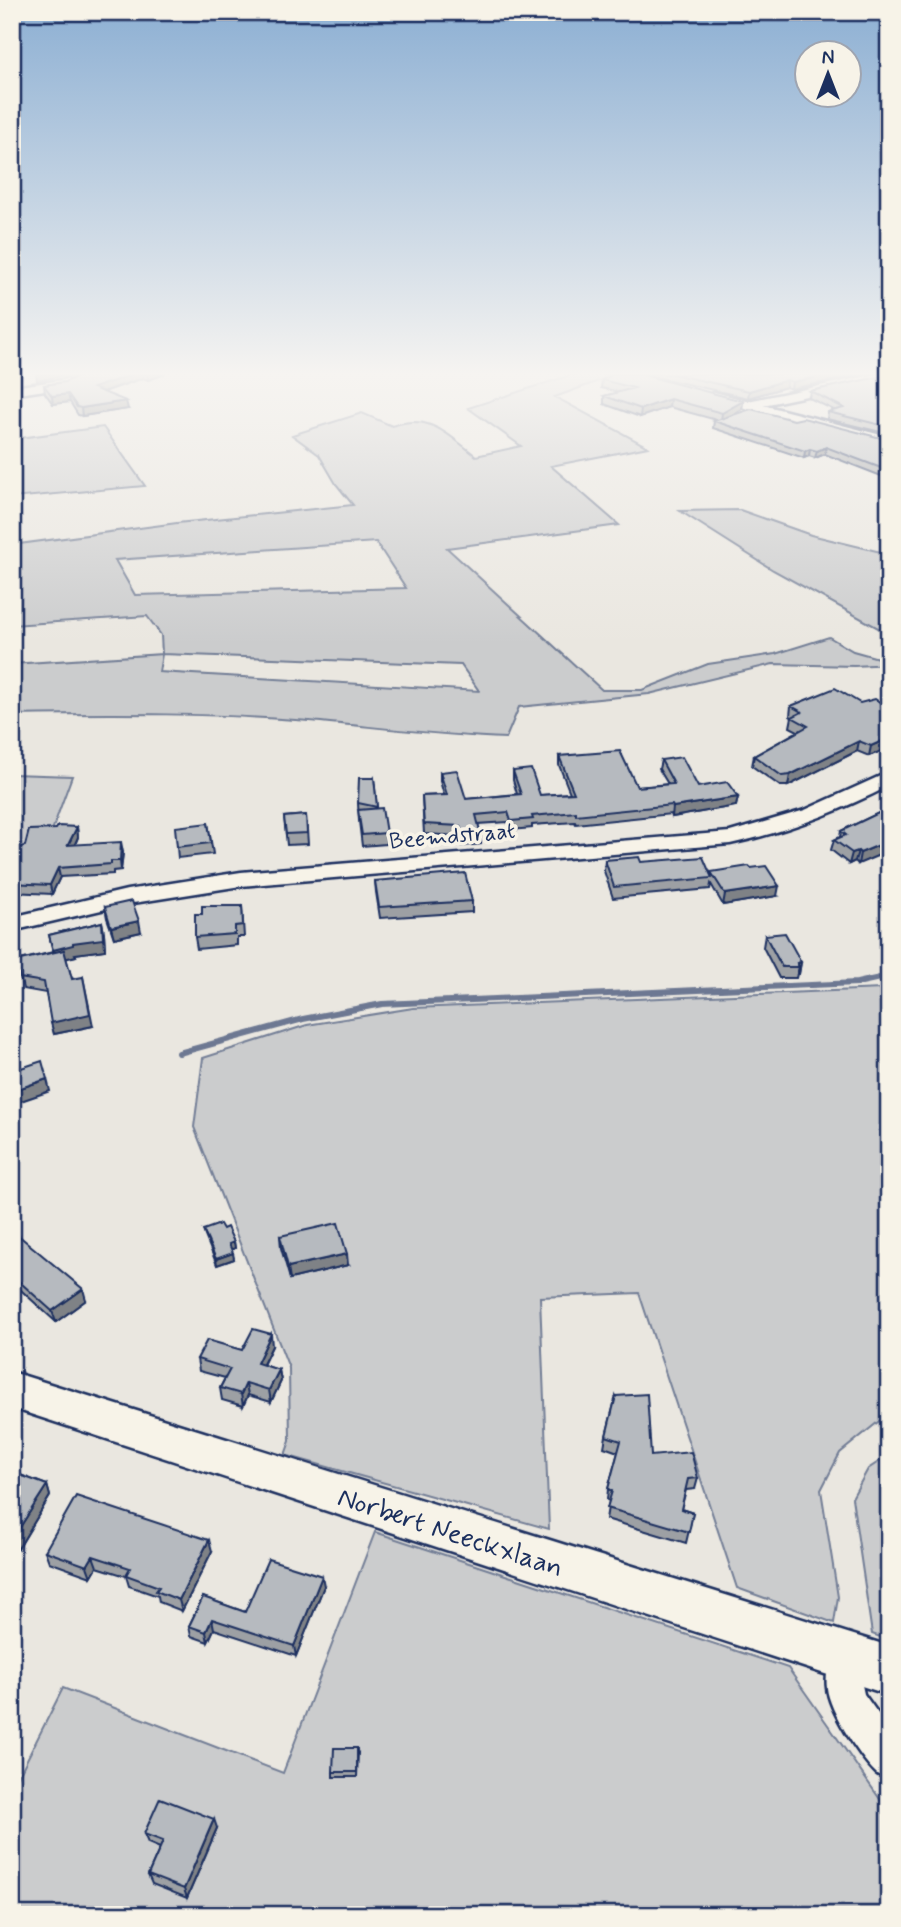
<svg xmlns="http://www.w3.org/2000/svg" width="901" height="1927" viewBox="0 0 901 1927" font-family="Mynerve,sans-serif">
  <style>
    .green { fill: #cbcccd; stroke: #737e96; stroke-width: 2; fill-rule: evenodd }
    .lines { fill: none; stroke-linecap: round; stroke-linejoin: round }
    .stream { stroke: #6d7892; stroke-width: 6 }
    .street-casing { stroke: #1b2f5e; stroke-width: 5 }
    .secondary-casing { stroke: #1b2f5e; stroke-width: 5 }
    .street { fill: #f7f3e8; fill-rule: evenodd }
    .secondary { fill: #f7f3e8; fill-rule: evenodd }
    .wall { fill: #9da0a4; stroke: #1b2f5e; stroke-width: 2 }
    .shaded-wall { fill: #7f8286; stroke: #1b2f5e; stroke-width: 2 }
    .building { fill: #b6babf; stroke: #1b2f5e; stroke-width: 2 }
    .labels { text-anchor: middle; stroke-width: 7; stroke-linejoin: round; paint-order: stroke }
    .street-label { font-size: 23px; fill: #1b2f5e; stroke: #f7f3e8 }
    .near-street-label { font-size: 28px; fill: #1b2f5e; stroke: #f7f3e8 }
  </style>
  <rect width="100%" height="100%" fill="#eae7e0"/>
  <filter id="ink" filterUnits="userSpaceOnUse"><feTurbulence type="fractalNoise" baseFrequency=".0143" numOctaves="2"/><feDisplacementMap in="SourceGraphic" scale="14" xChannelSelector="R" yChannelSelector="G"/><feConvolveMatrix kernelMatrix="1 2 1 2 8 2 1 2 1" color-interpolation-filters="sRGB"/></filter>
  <g filter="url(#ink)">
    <path class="green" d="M574,374H618L555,397L648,447L551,466L619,525L447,548L602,690H642L708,664L775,654L829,637L853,651L889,661V664L854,666L773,664L649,694L519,707L506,738C444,736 383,728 321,722C218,713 115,713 12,715V664L162,654L161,635L147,616L12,625V545L177,523L353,505L336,484L319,455L292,435L362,413L392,426C430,413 447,434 476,456L521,446L468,408ZM376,542L406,588L135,595L115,560ZM162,654L461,665L479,691L159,672Z
      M103,427L145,486L12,498V439Z
      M740,510L811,535L889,554V634L773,570L680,511Z
      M12,774L72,776L46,847L12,854Z
      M882,989L889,993V1413L840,1453L821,1490L838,1597L834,1623L737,1588L639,1293L540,1297L549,1529L285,1455L290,1441L289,1368L194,1127L203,1058L307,1025L413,1008Z
      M889,1455V1640L872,1634L852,1498L868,1469Z
      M375,1532L788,1668L889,1812V1915H12V1789L63,1688L283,1773Z"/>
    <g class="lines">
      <path class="stream" d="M179,1053L303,1019L382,1004L857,983L889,976"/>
      <g class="street-casing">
        <path id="street" d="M82,374H100L65,387L12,395V387L63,380Z
          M877,374H889V379L763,405L889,437V445L710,399L708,396L714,392L748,401Z
          M889,772V786C838,812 786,832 730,844L241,886L127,904L12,931V917L127,890L241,872L730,832L805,810Z
          M848,1640L860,1646L866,1658L862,1685L864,1694L889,1729V1779C884,1777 878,1776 875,1772C859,1756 829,1710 827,1688C825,1674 830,1658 836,1646Z"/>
      </g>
      <g class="secondary-casing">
        <path id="secondary" d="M12,1372L889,1646V1695L12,1408Z"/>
      </g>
      <use href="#street" class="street"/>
      <use href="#secondary" class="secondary"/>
    </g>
    <path class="wall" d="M83,374H165L148,380L143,378L104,392L128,409L82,416L78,415L70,402L53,404L45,393L44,385L65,382Z
      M643,374H865L791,389L786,387L748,398Z
      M889,375V434L827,419L828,412L834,410L809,398L810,391Z
      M602,380L743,401L742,409L730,416L794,420L889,440V479L825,454L815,458L809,456L804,458L713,428L714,421L717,420L669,407L640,417L604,404V396L619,392L601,388Z
      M860,703L889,708V748L869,756L857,751L788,786H780L752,766L754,756L798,731L790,727L792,717L790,716L791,706Z
      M559,756L637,787L668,784L659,769L661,760L698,787L738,797L736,806L672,817L671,814L576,824L575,822L532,825V828L511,830L508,822L478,824L481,835V844L462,846L460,836L424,834L422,796L444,795L440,781V772L466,799L517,794L513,780V771L540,795L570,793L559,765Z
      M374,778L377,808L386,833V844L362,846L359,821L358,803Z
      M889,808L858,864L855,861L849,864L831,850L834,840L840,837L841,831Z
      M306,815L308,844L287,845L284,817Z
      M208,823L213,854L178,858L177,847Z
      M77,827L78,837L75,845L123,852L121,870L113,871V874L60,877L52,894L12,892V867L16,866L12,853L56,829Z
      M605,860L641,862L711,876V872L777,896L723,905L711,884L710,889L613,898L604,871Z
      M375,881L472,901V912L380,918L376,892Z
      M242,906L244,937H237V945L197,949L195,937L202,914Z
      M105,907L141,932L114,938L107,918Z
      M102,922L104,933L105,950L75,954L76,956L66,958L72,979L93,1026L54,1034L46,993L23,989L16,961L53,952L49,935Z
      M765,935L801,962L799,974H797L796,978H779L763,947Z
      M223,1229L234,1242L235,1248L231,1249L234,1259L217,1265L205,1236L203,1230Z
      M12,1230L86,1300L56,1322L13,1283L12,1284Z
      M280,1236L348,1265L290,1279L281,1248Z
      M272,1346L263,1365L279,1370L281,1381L271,1402L248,1395L243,1406L222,1400L220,1388L225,1378L199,1371L197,1359L242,1350Z
      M616,1396L651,1456L698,1478L695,1489L686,1490L681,1509L693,1513L686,1543L606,1519L609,1501L607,1500L608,1489L618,1452L604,1447L606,1436Z
      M12,1472L47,1485L50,1496L18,1549L12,1547Z
      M45,1551H212L182,1611L159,1602L158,1596L129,1586L126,1576L97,1567L91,1577L49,1562Z
      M324,1586L296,1656L214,1629L208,1642L191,1636L189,1626L203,1597L245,1612Z
      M358,1753L357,1777H333V1772Z
      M217,1828L187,1898L152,1884L148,1875L160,1848L148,1843L144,1834Z"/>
    <path class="shaded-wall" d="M36,374H70L37,381Z
      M134,374H143V378L94,395L93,388Z
      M147,374H165L148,380Z
      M834,374H865L791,389L792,382Z
      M787,380L786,387L748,398L749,391Z
      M68,394L70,402L53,404L52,396Z
      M670,399L669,407L640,417L641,409Z
      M126,401L128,409L82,416L81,408Z
      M743,401L742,409L721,421L722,413Z
      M826,447L825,454L815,458L817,451Z
      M810,449L809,456L804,458L805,451Z
      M889,738V748L869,756L871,746Z
      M859,741L857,751L788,786L790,775Z
      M738,797L736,806L672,817L673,807Z
      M77,827L78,837L70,855L68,845Z
      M889,841V851L858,864L860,853Z
      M121,842L123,852L121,870L120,861Z
      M858,851L855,861L849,864L852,853Z
      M58,868L60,877L52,894L50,885Z
      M779,886L777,896L723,905L725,894Z
      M139,921L141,932L114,938L111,927Z
      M102,922L104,933L105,950L75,954L76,956L56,961L53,950L73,943Z
      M801,962L799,974H797L799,967L797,963Z
      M83,977L93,1026L54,1034L51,1023Z
      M47,1079L50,1091L12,1104V1091Z
      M234,1242L235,1248L230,1250L229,1244Z
      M233,1253L234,1259L217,1265L216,1259Z
      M347,1254L348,1265L290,1279L288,1267Z
      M83,1289L86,1300L56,1322L52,1311Z
      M271,1334L272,1346L258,1374L257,1363Z
      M279,1370L281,1381L271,1402L269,1390Z
      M246,1383L248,1395L243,1406L241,1394Z
      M47,1485L50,1496L18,1549L13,1538Z
      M209,1540L212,1551L182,1611L179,1600Z
      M93,1556L97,1567L91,1577L87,1566Z
      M322,1576L324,1586L296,1656L294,1646Z
      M212,1619L214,1629L208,1642L206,1632Z
      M214,1819L217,1828L187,1898L184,1889Z"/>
    <path class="building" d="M83,374H134L93,388L126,401L81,408L77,407L68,394L52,396L44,385L65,382Z
      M613,374H639L743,401L722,413L670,399L641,409L604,396L634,388L602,380Z
      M672,374H834L792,382L787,380L749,391Z
      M889,375V427L828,412L844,408L810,391Z
      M751,409L794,420L803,418L889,440V471L826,447L817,451L810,449L805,451L714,421Z
      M835,688L860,703L875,699L889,708V738L871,746L859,741L790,775L782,776L754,756L808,726L792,717L802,712L791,706Z
      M620,751L637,787L674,784L661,760L682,757L698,787L727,782L738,797L673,807L672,805L576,815V812L532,816L533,819L511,821L508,812L476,815L481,835L462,836L460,826L424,824L422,796L447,795L440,772L457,770L466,799L521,794L513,771L531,769L540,795L574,793L559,756Z
      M359,778H374L377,807L358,803Z
      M382,808L386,833L362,835L358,810Z
      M889,808V841L860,853L858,851L852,853L834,840L846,835L841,831Z
      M306,815L307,833L286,834L284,817Z
      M208,823L211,843L177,847L175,827Z
      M58,826L77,827L68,845L121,842L120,861H111V864L58,868L50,885L12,883V867L17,866L12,849L25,846L29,830L56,829Z
      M639,857L641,862L703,857L712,878L614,887L605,860Z
      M749,866L751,868L766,866L779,886L725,894L711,872Z
      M465,873L472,901L379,907L375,881Z
      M132,901L139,921L111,927L105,907Z
      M202,906H242L243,925L235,926V934L195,937V914H202Z
      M102,922L103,939L73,943V945L53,950L49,935Z
      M785,933L801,962L797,963L799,967H782L765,935Z
      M64,950L72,979L83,977L90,1014L51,1023L44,982L20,978L16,961Z
      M42,1061L47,1079L12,1091V1071Z
      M338,1223L347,1254L288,1267L280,1236Z
      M220,1224L223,1229L227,1227L234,1242L229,1244L233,1253L216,1259L203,1230Z
      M12,1230L83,1289L52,1311L12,1275Z
      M253,1329L271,1334L257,1363L279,1370L269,1390L246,1383L241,1394L220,1388L230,1369L197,1359L207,1340L242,1350Z
      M647,1394L651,1456L691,1452L698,1478L688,1479L681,1509L693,1513L689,1532L607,1508L612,1491L608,1489L621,1441L606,1436L616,1396Z
      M12,1472L47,1485L13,1538H12Z
      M76,1496L209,1540L179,1600L156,1591L159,1587L126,1575L130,1568L93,1556L87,1566L45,1551Z
      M268,1559L322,1576L294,1646L212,1619L206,1632L189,1626L203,1597L245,1612Z
      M334,1748H357V1772H333Z
      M160,1798L214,1819L184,1889L148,1875L163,1841L144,1834Z"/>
  </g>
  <linearGradient id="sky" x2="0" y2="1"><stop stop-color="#8cafd3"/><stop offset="0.58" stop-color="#f6f4f1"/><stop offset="1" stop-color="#f6f4f1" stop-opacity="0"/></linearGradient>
  <rect width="901" height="644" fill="url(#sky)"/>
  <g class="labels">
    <g class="street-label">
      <text transform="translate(452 835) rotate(-5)" y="8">Beemdstraat</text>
    </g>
    <g class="near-street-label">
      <text transform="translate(451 1531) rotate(18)" y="10">Norbert Neeckxlaan</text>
    </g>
  </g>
  <rect width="901" height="1927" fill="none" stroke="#f7f3e8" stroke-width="42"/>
  <rect x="21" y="21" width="859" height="1885" fill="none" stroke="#1b2f5e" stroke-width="2.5" filter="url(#ink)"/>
  <g transform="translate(828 74)"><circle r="33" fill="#f7f3e8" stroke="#9fa5b1" stroke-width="2"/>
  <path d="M0-5L12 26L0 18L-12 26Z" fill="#1b2f5e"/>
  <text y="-10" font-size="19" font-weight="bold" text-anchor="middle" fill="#1b2f5e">N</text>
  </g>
</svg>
